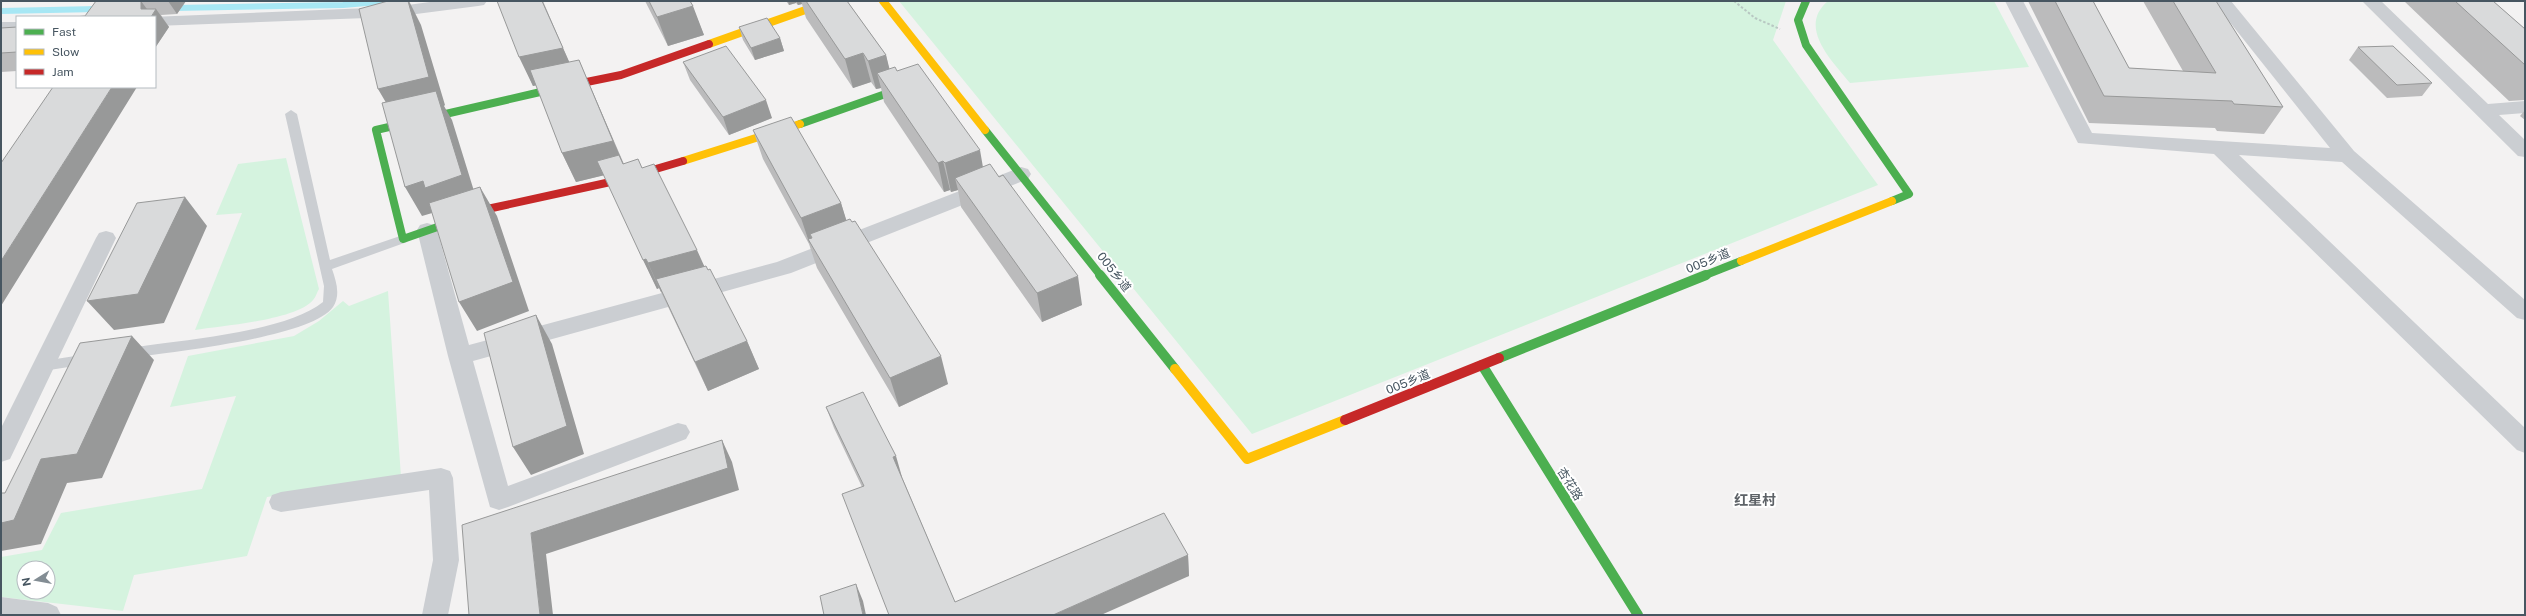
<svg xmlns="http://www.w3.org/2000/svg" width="2526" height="616" viewBox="0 0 2526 616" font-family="'Public Sans','Noto Sans SC',sans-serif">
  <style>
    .green { fill: #d5f3df; fill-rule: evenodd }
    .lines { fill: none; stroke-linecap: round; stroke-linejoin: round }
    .stream { stroke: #a7e7f4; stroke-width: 6 }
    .path { stroke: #b8c7c2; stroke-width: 2; stroke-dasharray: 2.5 2; stroke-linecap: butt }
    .lane { fill: #cbced2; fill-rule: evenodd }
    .street { fill: #cbced2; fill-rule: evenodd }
    .fast-far1 { stroke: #4caf50; stroke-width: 8 }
    .fast { stroke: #4caf50; stroke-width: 10 }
    .slow-far1 { stroke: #ffc107; stroke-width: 8 }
    .slow { stroke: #ffc107; stroke-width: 10 }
    .jam-far1 { stroke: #c62828; stroke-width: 8 }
    .jam { stroke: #c62828; stroke-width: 10 }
    .wall { fill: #bbbbbc }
    .shaded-wall { fill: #989999 }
    .building { fill: #d9dadb; stroke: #989999 }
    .labels { text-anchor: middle; stroke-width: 4; stroke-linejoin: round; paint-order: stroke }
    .street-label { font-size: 12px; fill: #475661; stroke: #fff }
    .quarter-label { font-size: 14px; font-weight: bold; fill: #5d6267; stroke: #fff }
  </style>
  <rect width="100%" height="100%" fill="#f3f2f2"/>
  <path class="green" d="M899,1H1786L1773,40L1878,185L1252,434Z
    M1828,1H1994L2029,67L1850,83C1832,61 1797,27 1828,1Z
    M286,158L319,289C317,292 316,297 313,300C297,320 221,326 195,330L242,213L216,215L238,164Z
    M388,291L401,477L267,497L247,556L134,575L123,611L1,597V557L42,550L61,513L202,489L236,396L170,407L188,356L294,336L319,321L343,301L349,306ZM24,568H48V592H24Z"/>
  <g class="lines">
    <path class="stream" d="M173,8L343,5L390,1
      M1,11L98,9"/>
    <path class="path" d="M1734,1L1755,18L1780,29"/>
    <path class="lane" d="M291,110L297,114L330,260L403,235L407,236L409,239L407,242L332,269C336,281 341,295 333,307C311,338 169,352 129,358L124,357L122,353L124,349L129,348C180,340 284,333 323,302L324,286L285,114Z
      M88,354L93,355L95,359L93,363L88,364L43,371L38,370L36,366L38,362L43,361Z"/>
    <path class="street" d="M437,1H487L484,5L478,6L393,17L155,26V17H150L393,7Z
      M2005,1H2023L2092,133L2330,148L2213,1H2231L2354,151L2525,300V320L2517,318L2342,162L2239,155L2525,428V453L2517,450L2214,154L2078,143Z
      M2362,1H2381L2488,104L2525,101V113L2499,115L2525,140V157L2518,156Z
      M1,22H17V32H1Z
      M1021,167L1028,169L1031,174L1028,179L791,273L473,361L508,486L678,423L686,425L690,432L686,439L508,507L499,510L490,507L448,356L417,230L420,225L427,223L434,225L437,230L469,345L777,262Z
      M106,231L113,233L116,238L10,459L1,462V428L96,238L99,233Z
      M441,468L450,471L453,478L459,560L448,615H422L433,560L429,490L281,512L272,509L269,502L272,495L281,492Z
      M1,597L48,603L57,607L61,615H1Z"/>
    <path class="fast-far1" d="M1806,1L1798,20L1806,45L1909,194L1892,201
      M800,124L911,85
      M985,130L1101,276
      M492,208L403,239L376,130L562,87
      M1703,276L1741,261"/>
    <path class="fast" d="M1100,275L1175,369
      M1499,358L1706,275
      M1482,365L1638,615"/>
    <path class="slow-far1" d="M883,1L985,130
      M709,44L831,1
      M683,161L800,124
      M1741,261L1892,201"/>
    <path class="slow" d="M1175,369L1247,459L1345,420"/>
    <path class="jam-far1" d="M562,87L621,75L709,44
      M492,208L615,181L683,161"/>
    <path class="jam" d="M1345,420L1499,358"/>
  </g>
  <path class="wall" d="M96,1H186L177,14L161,15L169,27L155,48V17L85,16Z
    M497,1H543L569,62L591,88L624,164L638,159L642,168L704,266L747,341L759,369L708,391L661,292L659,288L657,289L604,175L576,182L562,153L536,85L533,86Z
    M645,1H690L704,35L668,46Z
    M786,1H847L886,55L889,69L897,71L983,167L1082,305L1042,322L961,207L958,190L951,192L950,190L944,192L884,102L881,88L876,89L871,82L853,88L806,18L802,4L798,5L796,3L789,5Z
    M2028,1H2093L2129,68L2183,71L2143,1H2216L2283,107L2264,134L2217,131L2215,128L2089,123Z
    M2404,1H2493L2525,29V100L2509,101Z
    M17,27V71L1,72V28Z
    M739,27L780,38L784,51L755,60L743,40Z
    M2358,47L2432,83L2422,96L2387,98L2349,60Z
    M683,62L772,118L729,135L690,80Z
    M2525,110V120L2520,116Z
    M753,130L841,203L846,220L948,384L899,407L817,268L809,244L763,159Z
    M826,407L902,477L955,602L1188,555L1189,576L889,615L862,487L834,428Z"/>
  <path class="shaded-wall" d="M141,1L152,16L156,9L169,27L155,48V17H147L141,9Z
    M168,1H186L177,14Z
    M408,1H409L421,25L445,105L444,106L452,120L478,204L439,211L422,216L405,187L395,118L378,89Z
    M542,1L576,77L533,86L519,57Z
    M788,1H796V3L789,5Z
    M796,1H801L802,4L798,5Z
    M693,6L704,35L668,46L657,17Z
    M780,38L784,51L755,60L751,48Z
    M863,53L871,82L853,88L845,59Z
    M886,55L893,83L877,73L881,88L876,89L868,61Z
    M579,60L626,170L576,182L562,153Z
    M112,87H137L1,306V261Z
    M766,100L772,118L729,135L723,117Z
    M980,150L985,179L955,178L958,190L951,192L945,163Z
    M943,161L950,190L944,192L938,163Z
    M480,187L497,216L529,311L477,331L459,302Z
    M185,197L207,226L164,323L114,330L87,301Z
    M841,203L850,232L812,238L810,234L814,246L809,242L801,218Z
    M697,250L710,279L661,292L648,263Z
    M646,259L659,288L657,289L643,260Z
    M1078,276L1082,305L1042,322L1037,293Z
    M536,315L552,344L584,454L531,475L513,447Z
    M132,336L154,360L102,478L67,483L41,544L1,551V523L41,459Z
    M747,341L759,369L708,391L695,362Z
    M941,356L948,384L899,407L890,378Z
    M722,440L732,462L739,490L546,554L553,615H540L531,533Z
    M896,456L902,477L900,478L893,457Z
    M1188,555L1189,576L1101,615H1053Z
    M856,584L863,601L866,615H863Z"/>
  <path class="building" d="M96,1H141V9H156L151,17H74L85,16Z
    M388,1H408L429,77L378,89L359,9Z
    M497,1H542L563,48L519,57Z
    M649,1H690L693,6L657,17Z
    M806,1H847L886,55L868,61L863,53L845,59Z
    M2055,1H2093L2129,68L2216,73L2173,1H2216L2283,107L2234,104L2232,101L2104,96Z
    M2455,1H2493L2525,29V65Z
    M767,18L780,38L751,48L739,27Z
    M17,27V52L1,53V28Z
    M726,46L766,100L723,117L683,62Z
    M2393,46L2432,83L2397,85L2358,47Z
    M579,60L613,141L562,153L530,70Z
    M918,64L980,150L945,163L943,161L938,163L877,73L895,67L897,71Z
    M53,87H112L1,261V163Z
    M436,91L462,175L425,188L423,181L405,187L382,103Z
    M791,117L841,203L801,218L753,130Z
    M619,155L623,164L638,159L642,168L654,164L697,250L648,263L646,259L643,260L597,161Z
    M990,164L999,177L1003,175L1078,276L1037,293L955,178Z
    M480,187L513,282L459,302L429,203Z
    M185,197L138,294L87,301L137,203Z
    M850,219L852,222L855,221L941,356L890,378L808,239L812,238L810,234Z
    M706,266L708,270L710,269L747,341L695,362L656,279Z
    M536,315L567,426L513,447L484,333Z
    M132,336L77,454L41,459L14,520L1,523V493H5L80,343Z
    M863,392L896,456L893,457L955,602L1164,513L1188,555L1053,615H889L842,494L864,486L826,407Z
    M722,440L728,468L531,533L540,615H469L462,525Z
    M856,584L863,615H824L820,596Z"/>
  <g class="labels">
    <g class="street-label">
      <text transform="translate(1708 261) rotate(-22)" y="4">005乡道</text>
      <text transform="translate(1114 272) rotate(52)" y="4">005乡道</text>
      <text transform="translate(1408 382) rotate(-22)" y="4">005乡道</text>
      <text transform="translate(1570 484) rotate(58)" y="4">杏花路</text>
    </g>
    <g class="quarter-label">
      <text x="1755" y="505">红星村</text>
    </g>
  </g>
  <rect width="2526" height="616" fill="none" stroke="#475661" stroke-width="4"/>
  <rect x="16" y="16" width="140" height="72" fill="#ffffff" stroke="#b5bbc0"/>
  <rect x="24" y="29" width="20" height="6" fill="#4caf50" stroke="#b5bbc0"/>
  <text x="52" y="36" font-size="12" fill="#475661">Fast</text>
  <rect x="24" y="49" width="20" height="6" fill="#ffc107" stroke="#b5bbc0"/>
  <text x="52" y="56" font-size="12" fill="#475661">Slow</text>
  <rect x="24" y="69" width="20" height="6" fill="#c62828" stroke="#b5bbc0"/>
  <text x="52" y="76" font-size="12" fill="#475661">Jam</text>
  <g transform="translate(36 580) rotate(259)"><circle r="19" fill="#ffffff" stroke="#b5bbc0"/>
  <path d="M0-3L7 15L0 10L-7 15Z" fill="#838d94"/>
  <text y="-6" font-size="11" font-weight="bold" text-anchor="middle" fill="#475661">N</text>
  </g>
</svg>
